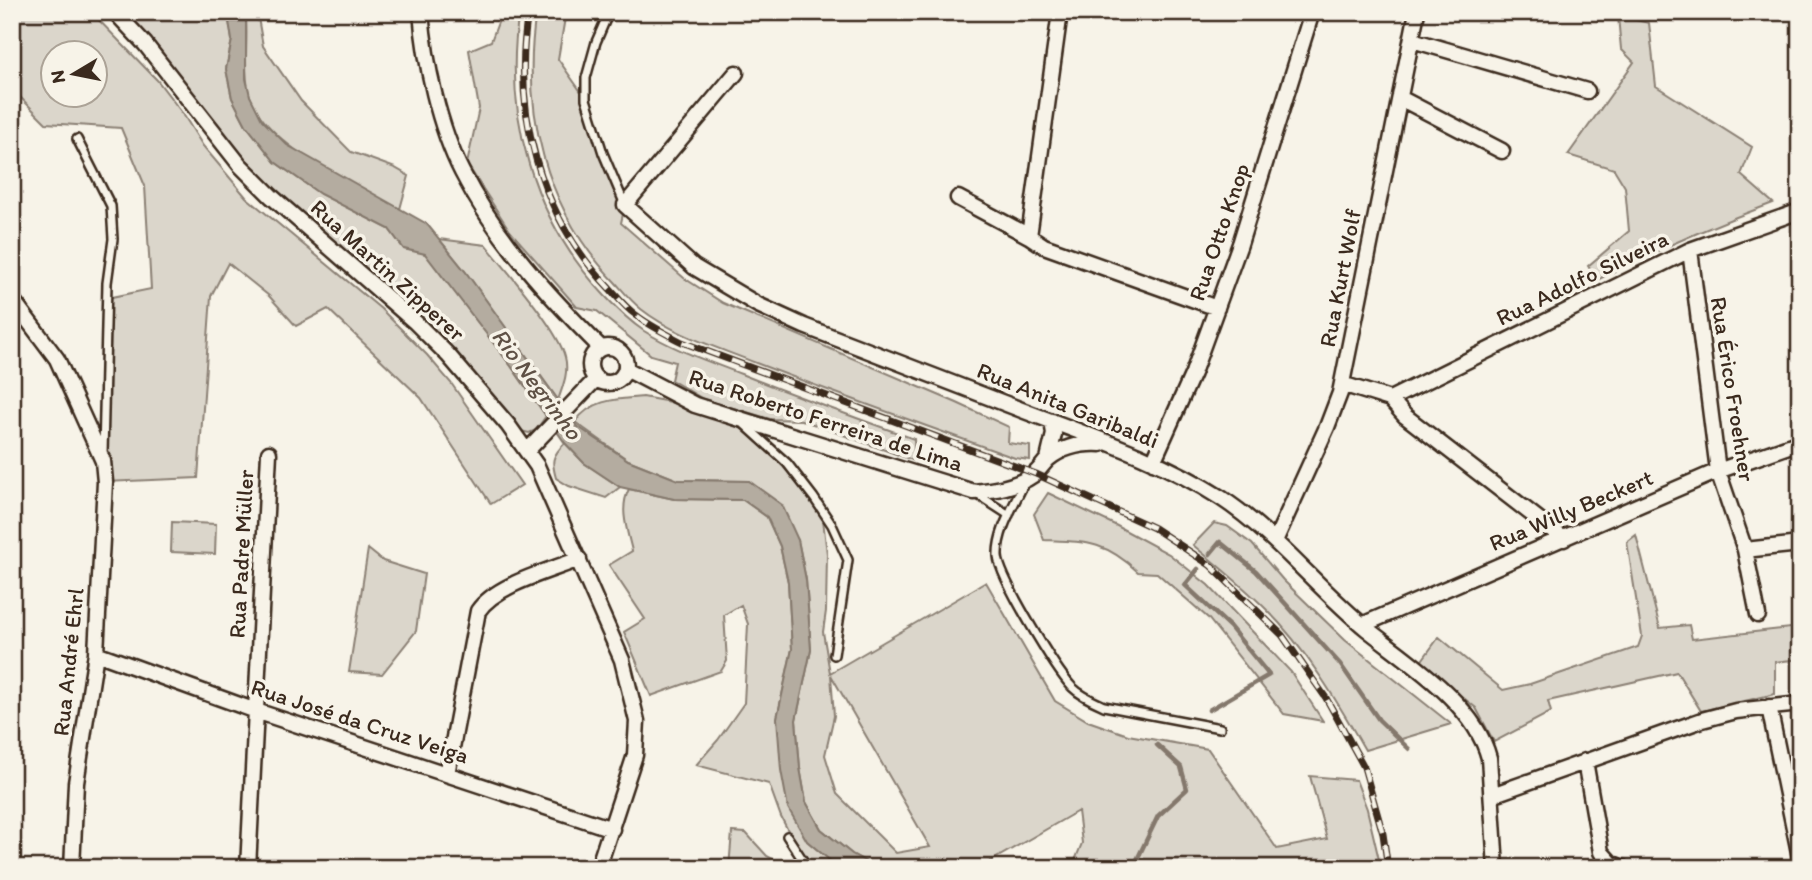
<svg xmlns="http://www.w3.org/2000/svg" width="1812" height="880" viewBox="0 0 1812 880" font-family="Itim,sans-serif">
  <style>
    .green { fill: #dbd6cb; stroke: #8b8074; stroke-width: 2; fill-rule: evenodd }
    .water { fill: #b4aca0; stroke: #84786c; stroke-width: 2 }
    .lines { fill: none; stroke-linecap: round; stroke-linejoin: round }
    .stream { stroke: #84786c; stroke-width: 4.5 }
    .lane-casing { stroke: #3b2a1e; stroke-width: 12 }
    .street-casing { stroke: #3b2a1e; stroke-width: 19 }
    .lane { stroke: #f7f3e8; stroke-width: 7 }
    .street { stroke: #f7f3e8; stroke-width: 14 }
    .rail-casing { stroke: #3b2a1e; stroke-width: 7 }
    .rail { stroke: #f7f3e8; stroke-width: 4.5; stroke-dasharray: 13; stroke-linecap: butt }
    .labels { text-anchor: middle; stroke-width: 7; stroke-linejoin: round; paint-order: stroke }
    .street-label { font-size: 23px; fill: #3b2a1e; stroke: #f7f3e8 }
    .water-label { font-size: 24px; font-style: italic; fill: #5f5145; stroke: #f7f3e8 }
  </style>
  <rect width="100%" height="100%" fill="#f7f3e8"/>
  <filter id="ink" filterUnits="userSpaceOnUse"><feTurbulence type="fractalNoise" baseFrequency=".0143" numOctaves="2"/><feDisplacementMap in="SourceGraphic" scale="14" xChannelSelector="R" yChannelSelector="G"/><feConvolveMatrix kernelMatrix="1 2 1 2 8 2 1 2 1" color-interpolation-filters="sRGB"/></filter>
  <g filter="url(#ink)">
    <path class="green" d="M12,12H91L157,80L183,114L203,146L246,197L381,309L427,355L451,383L522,485L491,504L421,398L328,309L296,326L269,296L228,263L211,296L198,478L105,482L107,298L151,289L145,186L121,128L46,123L12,89ZM52,52H94V94H52Z
      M123,12H222L229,21L232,40L226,69L232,98L246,125L275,162L320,194L389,229L404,249L425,253L511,366L546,416L536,430L529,433L521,431L442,336L272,189L243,160L172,66L143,31Z
      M242,12H257L263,46L301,101L351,152L395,168L409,176L400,209C353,183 264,147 249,93C243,70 248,42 246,18Z
      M502,12H519C503,115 533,220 605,296C617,309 629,321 644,331C674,350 708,361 741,374C798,397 856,418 914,439L915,461L802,420L770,419L703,399L671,380L675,362L651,355L597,311L577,307L510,231L467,164L479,108L469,50L491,41Z
      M536,12H566L558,59L586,99L625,205L621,223L684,278L723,303L957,403L1009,427L1008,443L1030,446V460L1015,458C929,427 842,396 756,363C717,347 674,335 641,309C631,301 623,291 615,282C545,210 521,110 536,12Z
      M1618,16L1649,23L1656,86L1752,147L1741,175L1773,203C1713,225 1654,251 1597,280L1588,266L1629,231L1625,187L1614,169L1568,155L1634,62L1621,49Z
      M439,239L486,245C506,270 558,329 565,357C569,372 563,386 558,400L465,271Z
      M643,397L670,402L752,431L822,511L827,554L826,611L823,632L830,673L986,582L1055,701L1088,721L1128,735L1208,749L1277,849L1327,839L1310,776L1356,780L1367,809L1381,868H1072L1082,843L1078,811L979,868H877L852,854L821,829L806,802L800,768L796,720L811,650L806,580L798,540L749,481L678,480L628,460L575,422C592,399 616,399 643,397ZM831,675L930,847L896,853L837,794L825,755L834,716Z
      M565,443L584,463L620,487L606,498L569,486L556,478C551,461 552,456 565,443Z
      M629,489L674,499L743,500L767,517L780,546L788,582L792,649L777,718L807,841L839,868H798L806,865L781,817L769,784L696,765L718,740L744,703L748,624L741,605L724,615L727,661L721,671L651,696L624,632L645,619L609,565L632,551C627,530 619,508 629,489Z
      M1048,493L1117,526L1169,554L1208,585L1291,672L1323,721L1284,714L1208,618L1157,573L1138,572C1105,541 1087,542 1044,540L1034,514Z
      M172,522L216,524L215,554L171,552Z
      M1214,523L1227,526L1252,544L1283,580L1345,640L1451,724L1365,750C1337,701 1307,650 1266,609C1243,586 1218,566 1193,545Z
      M1636,535L1660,628L1689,625L1692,639L1800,627V659L1775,662V694L1701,711L1677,672L1548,701L1551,712L1494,742L1476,708L1420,663L1439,637L1503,690L1530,684L1638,647L1642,636L1627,542Z
      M368,549L383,561L424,574L416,631L382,674L349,672Z
      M732,832L746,833L767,856L789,868H729Z"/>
    <path class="water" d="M222,12H242L246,17V79L250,96L262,120L287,145L427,224L465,271L577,426L628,460L678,480L749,481L782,505L798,540L806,580L811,650L796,720L800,768L806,802L821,829L852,854L877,868H839L807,841L788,808L781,770L777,718L792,649L788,582L780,546L767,517L743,500L674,499L620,487L584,463L565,443L511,366L425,254L404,249L389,229L320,194L275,162L246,125L232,98L226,69L232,40L229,21Z"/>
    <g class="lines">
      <path class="stream" d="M1210,554L1220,542L1256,571L1340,664L1379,720L1409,749
        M1198,569L1185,585L1230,627L1269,675L1209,710
        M1133,868L1158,816L1187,789L1181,767L1157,745"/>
      <g class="lane-casing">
        <path id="lane" d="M609,12L596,42L586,78V99L603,153L625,205
          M77,139L111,206L113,239L107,283L103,454
          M745,425L787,463L814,498L832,525L848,560L834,655
          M1025,481C1015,504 997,531 998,556C999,577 1056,670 1072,687C1081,696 1093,701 1104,706L1220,728
          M975,493L1009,515
          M787,836L808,868"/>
      </g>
      <g class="street-casing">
        <path id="street" d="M115,12L145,44L240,165L271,196L415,322L448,355L508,425L537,466L622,660L637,721L635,755L598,868
          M421,12C425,63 439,127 462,172C496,239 549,296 601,348
          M1060,12L1029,236L1044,246L1217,308
          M1412,40L1587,91
          M736,73L625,205L694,267L758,305L804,326C879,355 953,384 1027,412C1093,437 1162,460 1221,498C1276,534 1317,588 1367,629C1410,663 1475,704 1489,758L1496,868
          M1400,98L1502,151
          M958,198L1029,236
          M1690,250L1718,471L1745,550L1758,615
          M12,299L57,359L103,461L105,482L96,653L76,783L72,868
          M590 365a18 18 0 1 1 36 0a18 18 0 1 1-36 0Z
          M626,369L695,405L974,492C994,490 1016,487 1033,475C1039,471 1043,464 1048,459C1063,447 1083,443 1101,444
          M1342,384L1390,399L1405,416L1564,539
          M1390,399L1690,250L1800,211
          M527,451L596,379
          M1048,459L1054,434L1052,421
          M1153,462L1193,373L1240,244L1312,12
          M1275,541L1327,427L1340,393L1417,12
          M1745,550L1800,544
          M1362,625L1718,471L1800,442
          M96,653L256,711L612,829
          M1769,707L1800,857
          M1585,761L1601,852L1611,863L1623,868
          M447,774L478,611C496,584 550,571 579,559
          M1492,795L1702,720L1736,711L1800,704
          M248,868L269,453"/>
      </g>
      <use href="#lane" class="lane"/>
      <use href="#street" class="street"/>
      <g class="rail-casing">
        <path id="rail" d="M528,12C512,112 539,215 610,289C618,298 626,308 636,315C650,326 667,334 682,342L1036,474L1154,528L1210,565L1282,635L1326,698L1364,767L1383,834L1388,868"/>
      </g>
      <use href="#rail" class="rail"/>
    </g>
  </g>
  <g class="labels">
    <g class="street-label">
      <text transform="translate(1219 232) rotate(-71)" y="8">Rua Otto Knop</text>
      <text transform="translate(388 270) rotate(42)" y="8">Rua Martin Zipperer</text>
      <text transform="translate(1340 278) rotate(-79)" y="8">Rua Kurt Wolf</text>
      <text transform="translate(1582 278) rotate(-26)" y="8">Rua Adolfo Silveira</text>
      <text transform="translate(1733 389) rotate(81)" y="8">Rua Érico Froehner</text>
      <text transform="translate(1068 405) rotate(22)" y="8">Rua Anita Garibaldi</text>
      <text transform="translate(826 420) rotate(18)" y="8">Rua Roberto Ferreira de Lima</text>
      <text transform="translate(1571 510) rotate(-23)" y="8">Rua Willy Beckert</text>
      <text transform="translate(241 554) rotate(-87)" y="8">Rua Padre Müller</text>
      <text transform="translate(68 662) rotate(-84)" y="8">Rua André Ehrl</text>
      <text transform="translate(360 721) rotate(18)" y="8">Rua José da Cruz Veiga</text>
    </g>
    <g class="water-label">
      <text transform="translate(537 384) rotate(53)" y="8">Rio Negrinho</text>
    </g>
  </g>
  <rect width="1812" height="880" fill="none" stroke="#f7f3e8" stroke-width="42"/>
  <rect x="21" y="21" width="1770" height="838" fill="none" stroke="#3b2a1e" stroke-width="2.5" filter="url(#ink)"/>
  <g transform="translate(74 74) rotate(260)"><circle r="33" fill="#f7f3e8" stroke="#aca397" stroke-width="2"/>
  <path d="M0-5L12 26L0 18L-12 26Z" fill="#3b2a1e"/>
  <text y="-10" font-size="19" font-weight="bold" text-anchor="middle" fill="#3b2a1e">N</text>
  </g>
</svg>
